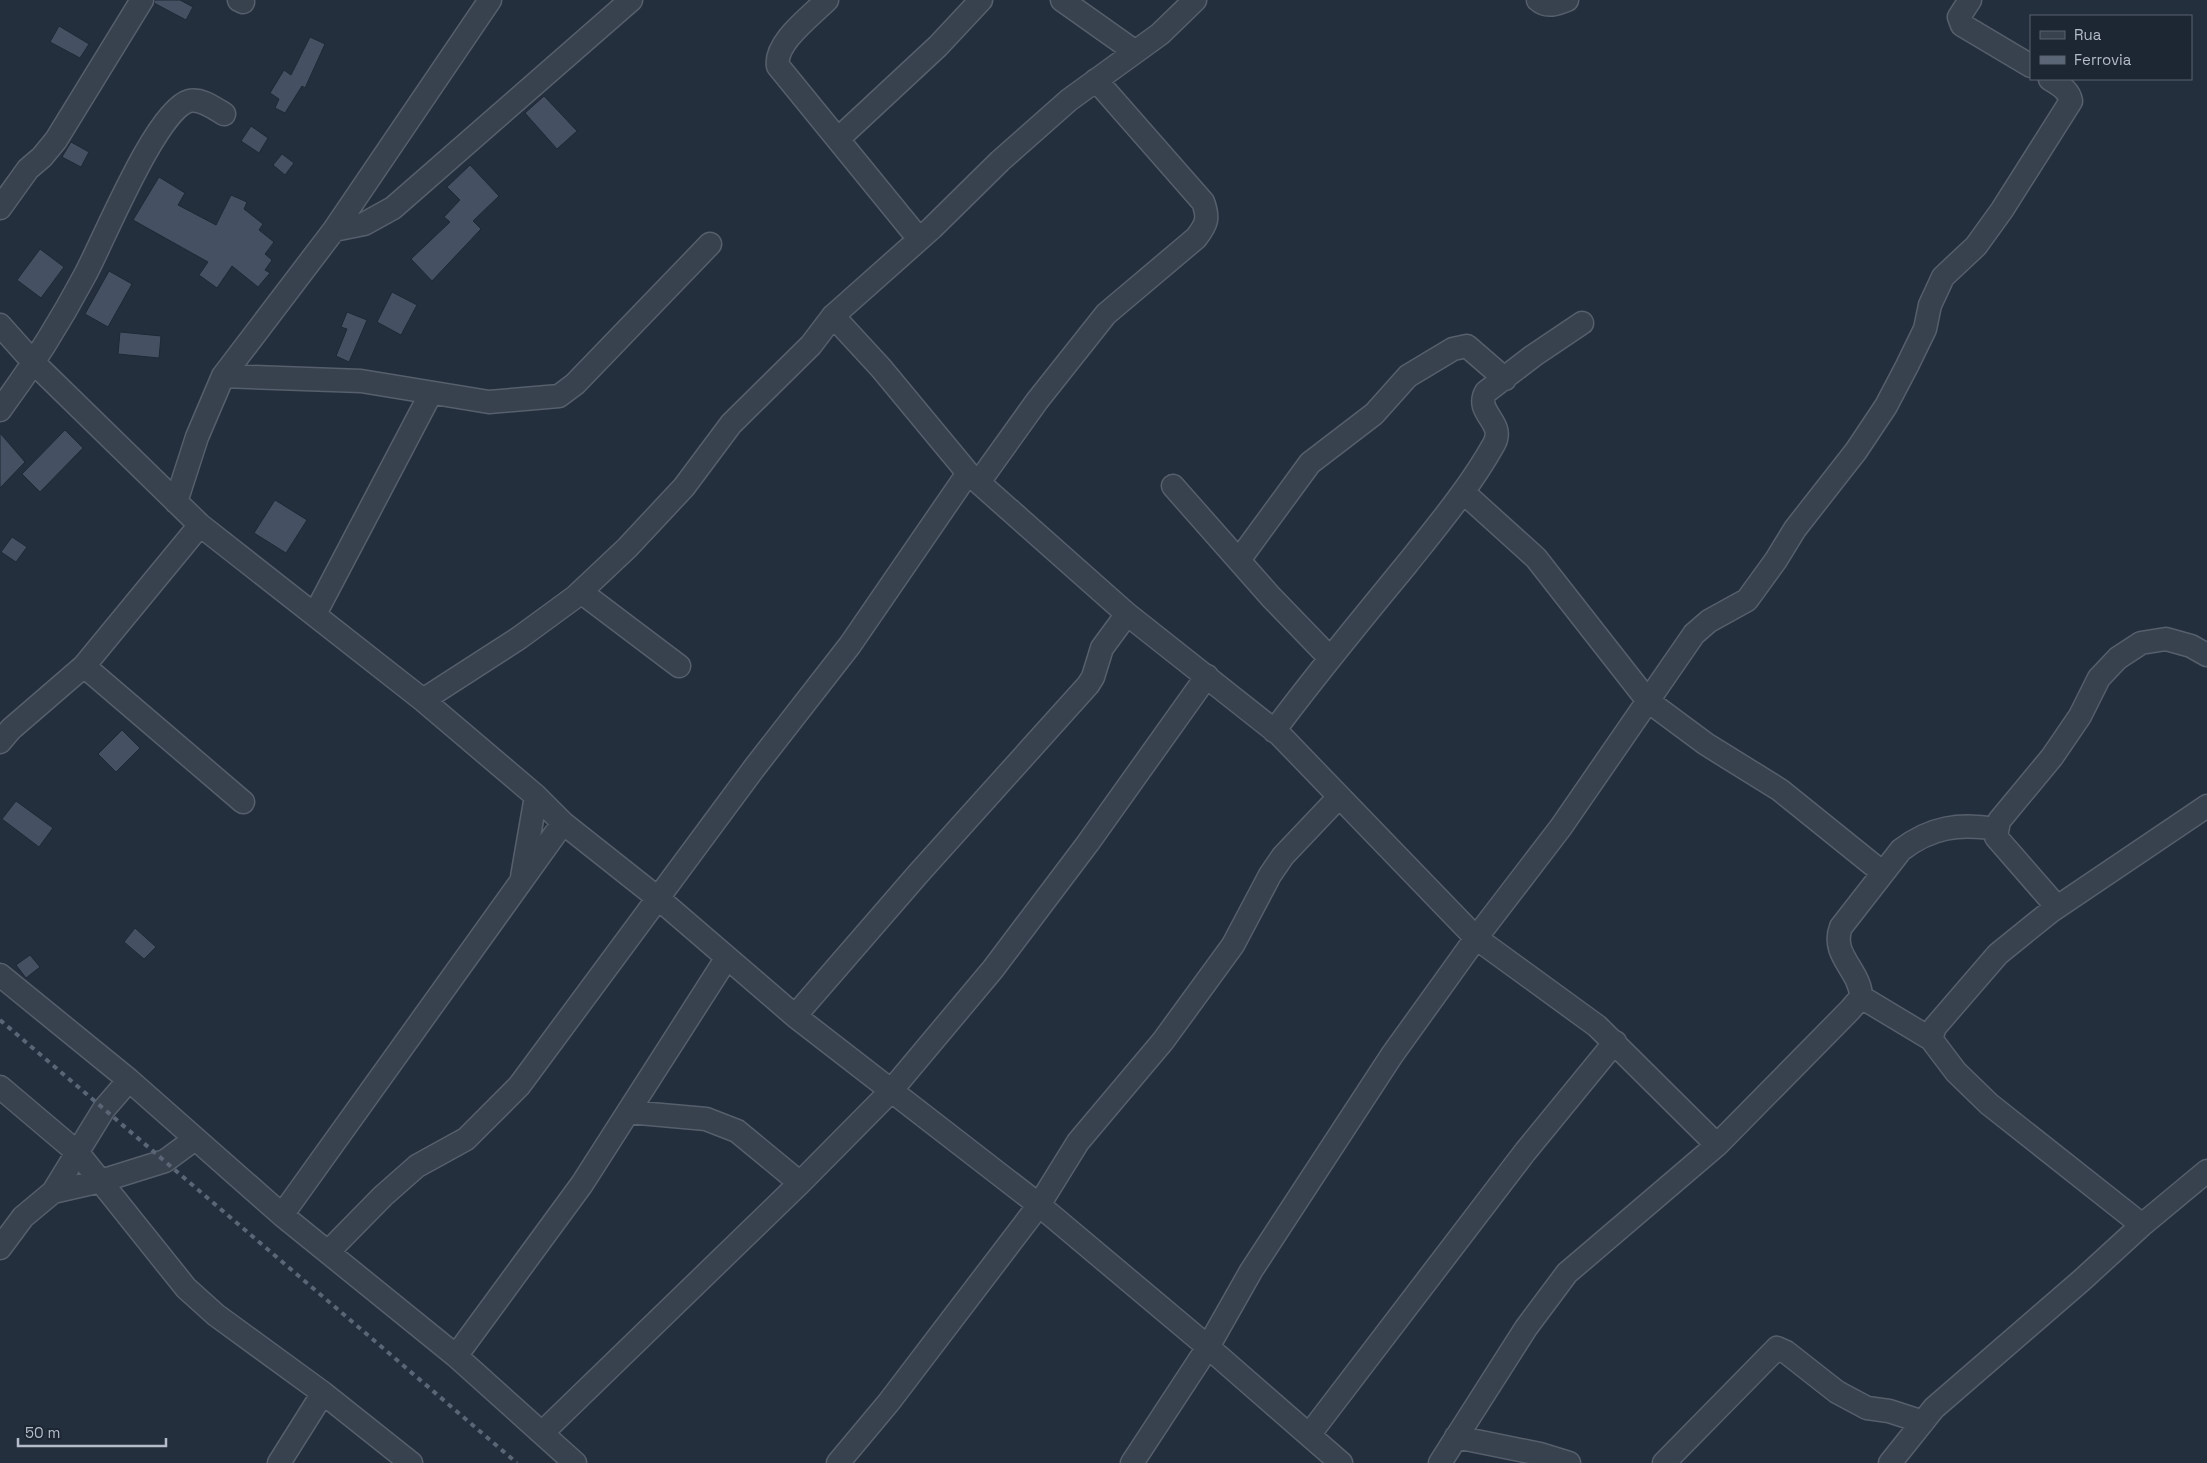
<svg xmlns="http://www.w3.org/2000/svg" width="2207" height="1463" viewBox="0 0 2207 1463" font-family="'Space Grotesk',sans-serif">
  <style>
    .building { fill: #455162; stroke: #1f2835 }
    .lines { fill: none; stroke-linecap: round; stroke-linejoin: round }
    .street-casing { stroke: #565f6c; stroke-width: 25 }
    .street { stroke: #38414e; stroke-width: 22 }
    .rail { stroke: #5a6575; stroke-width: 4; stroke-dasharray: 5 5; stroke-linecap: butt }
  </style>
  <rect width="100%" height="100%" fill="#242f3e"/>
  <path class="building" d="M155,0H180L193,7L186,20L154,3Z
    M59,26L89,44L80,58L50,42Z
    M310,37L325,44L305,88L302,86L285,113L275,108L279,99L270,93L284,70L291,75Z
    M544,96L577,131L557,149L525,113Z
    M251,126L268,138L259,153L241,141Z
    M71,142L89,152L81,167L62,157Z
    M282,154L294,163L285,175L273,165Z
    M470,165L499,196L473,221L481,229L432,281L411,259L450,222L444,217L460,200L447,187Z
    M159,177L185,193L178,205L216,225L231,195L247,202L244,209L263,224L259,230L274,242L265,254L272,260L265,270L270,273L258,287L232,266L217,288L199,275L208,262L133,220Z
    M40,249L64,267L41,298L17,280Z
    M109,271L132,284L108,327L85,314Z
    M392,292L417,305L401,335L377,322Z
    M347,312L367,320L349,362L336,356L347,329L341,327Z
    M120,332L161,336L159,358L118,354Z
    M65,430L83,448L40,492L22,474Z
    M0,433L25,462L0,488Z
    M275,500L307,520L286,553L254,533Z
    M12,537L27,547L16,562L1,552Z
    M122,730L140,748L116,772L98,754Z
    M16,801L53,828L39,847L2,819Z
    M135,928L156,947L144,959L124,942Z
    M30,955L40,967L26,978L16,965Z"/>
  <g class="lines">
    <g class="street-casing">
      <path id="street" d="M239,0L243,2
        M827,0C811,16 774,43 778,66L919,239
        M1062,0L1134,51
        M1538,0C1547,8 1557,4 1567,0
        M1970,0L1959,17L1962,25L2031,66
        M838,139L938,46L981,0
        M0,208L28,169L42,157L56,140L142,0
        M334,230L364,224L393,208L631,0
        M833,316L881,368L968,473L1127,614L1280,735L1476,938L1597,1026L1717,1145
        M0,325L34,363L200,525L423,700L536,796L563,823L659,899L795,1016L1039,1205L1208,1347L1341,1463
        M223,376L361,381L489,402L559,396L575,384L710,244
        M0,410C32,367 60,322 85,275C103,242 156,110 189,101C201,98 214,108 224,114
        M979,482L1037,401L1106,314L1196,238C1207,224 1209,218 1203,202L1096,80
        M1173,486L1271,597L1329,657
        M1463,492L1536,558L1648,701L1706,744L1780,790L1883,873
        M176,502L197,437L223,376L334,230L490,0
        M1239,560L1310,463L1374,414L1408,376L1453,349L1467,346L1505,379
        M581,592L679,666
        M315,614L431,393
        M84,666L243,802
        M423,700L519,638L575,597L627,548L684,487L731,424L811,345L833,316L932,228L1000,161L1069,100L1160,34L1195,0
        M1274,731C1317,673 1362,619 1407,564C1438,525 1470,487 1494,444C1506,422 1474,413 1486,392L1533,356L1582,323
        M0,742L11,729L84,666L200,525
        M522,877L536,796
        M2057,907L1996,837L1999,821L2052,757L2080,716L2099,678L2118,658L2141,643L2166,639L2191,646L2207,655
        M0,975L129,1080L282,1215L456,1356L575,1463
        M1861,997L1931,1039L1956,1072L1989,1104L2142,1225
        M795,1016L918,874L1088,685L1093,677L1102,648L1127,614
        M1931,1039L1935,1027L1998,954L2050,912L2207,806
        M0,1087L78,1153L186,1288L216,1315L323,1393L411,1463
        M628,1112L706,1119L737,1131L800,1183
        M53,1192L104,1109L129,1080
        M282,1215L563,823
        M0,1248L23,1217L53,1192L101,1181L165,1161L195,1139
        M328,1252L383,1196L417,1166L466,1139L519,1086L755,767L850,645L968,473
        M456,1356L582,1184L726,959
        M542,1433L800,1183L890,1092L993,969L1088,843L1207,676
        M1309,1435L1525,1152L1615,1042
        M1456,1437L1540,1454L1569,1463
        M279,1463L323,1393
        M838,1463L889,1402L1039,1205L1078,1142L1163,1041L1233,945L1270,875L1283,856L1339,797
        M1132,1463L1208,1347L1251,1271L1392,1055L1476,938L1561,827L1694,634L1709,621L1747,600L1776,560L1795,529L1856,451L1886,406L1907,366L1925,329L1930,305L1943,277L1976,246L2002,210L2071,101C2069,90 2059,85 2050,79
        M1440,1463L1526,1328L1567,1273L1717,1145L1850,1010L1861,997C1861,971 1830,955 1841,927L1901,850C1931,827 1959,823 1996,829
        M1664,1463L1777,1348L1786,1352L1837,1392L1867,1408L1889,1411L1923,1422
        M1890,1463L1934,1408L2082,1280L2142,1225L2207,1171"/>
    </g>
    <use href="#street" class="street"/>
    <path class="rail" d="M0,1020L517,1463"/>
  </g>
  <rect x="2030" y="15" width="162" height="65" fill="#1d2633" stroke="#59626f"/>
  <rect x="2040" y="31" width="25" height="8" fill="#38414e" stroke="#59626f"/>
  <text x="2074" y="40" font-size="15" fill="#b4bcc9">Rua</text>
  <rect x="2040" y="56" width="25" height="8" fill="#5a6575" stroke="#59626f"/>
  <text x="2074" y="65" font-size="15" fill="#b4bcc9">Ferrovia</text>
  <path d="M18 1438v8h148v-8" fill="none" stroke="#b4bcc9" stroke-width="2.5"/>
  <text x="25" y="1438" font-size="15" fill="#b4bcc9" stroke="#1d2633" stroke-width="4" paint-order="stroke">50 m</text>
</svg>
